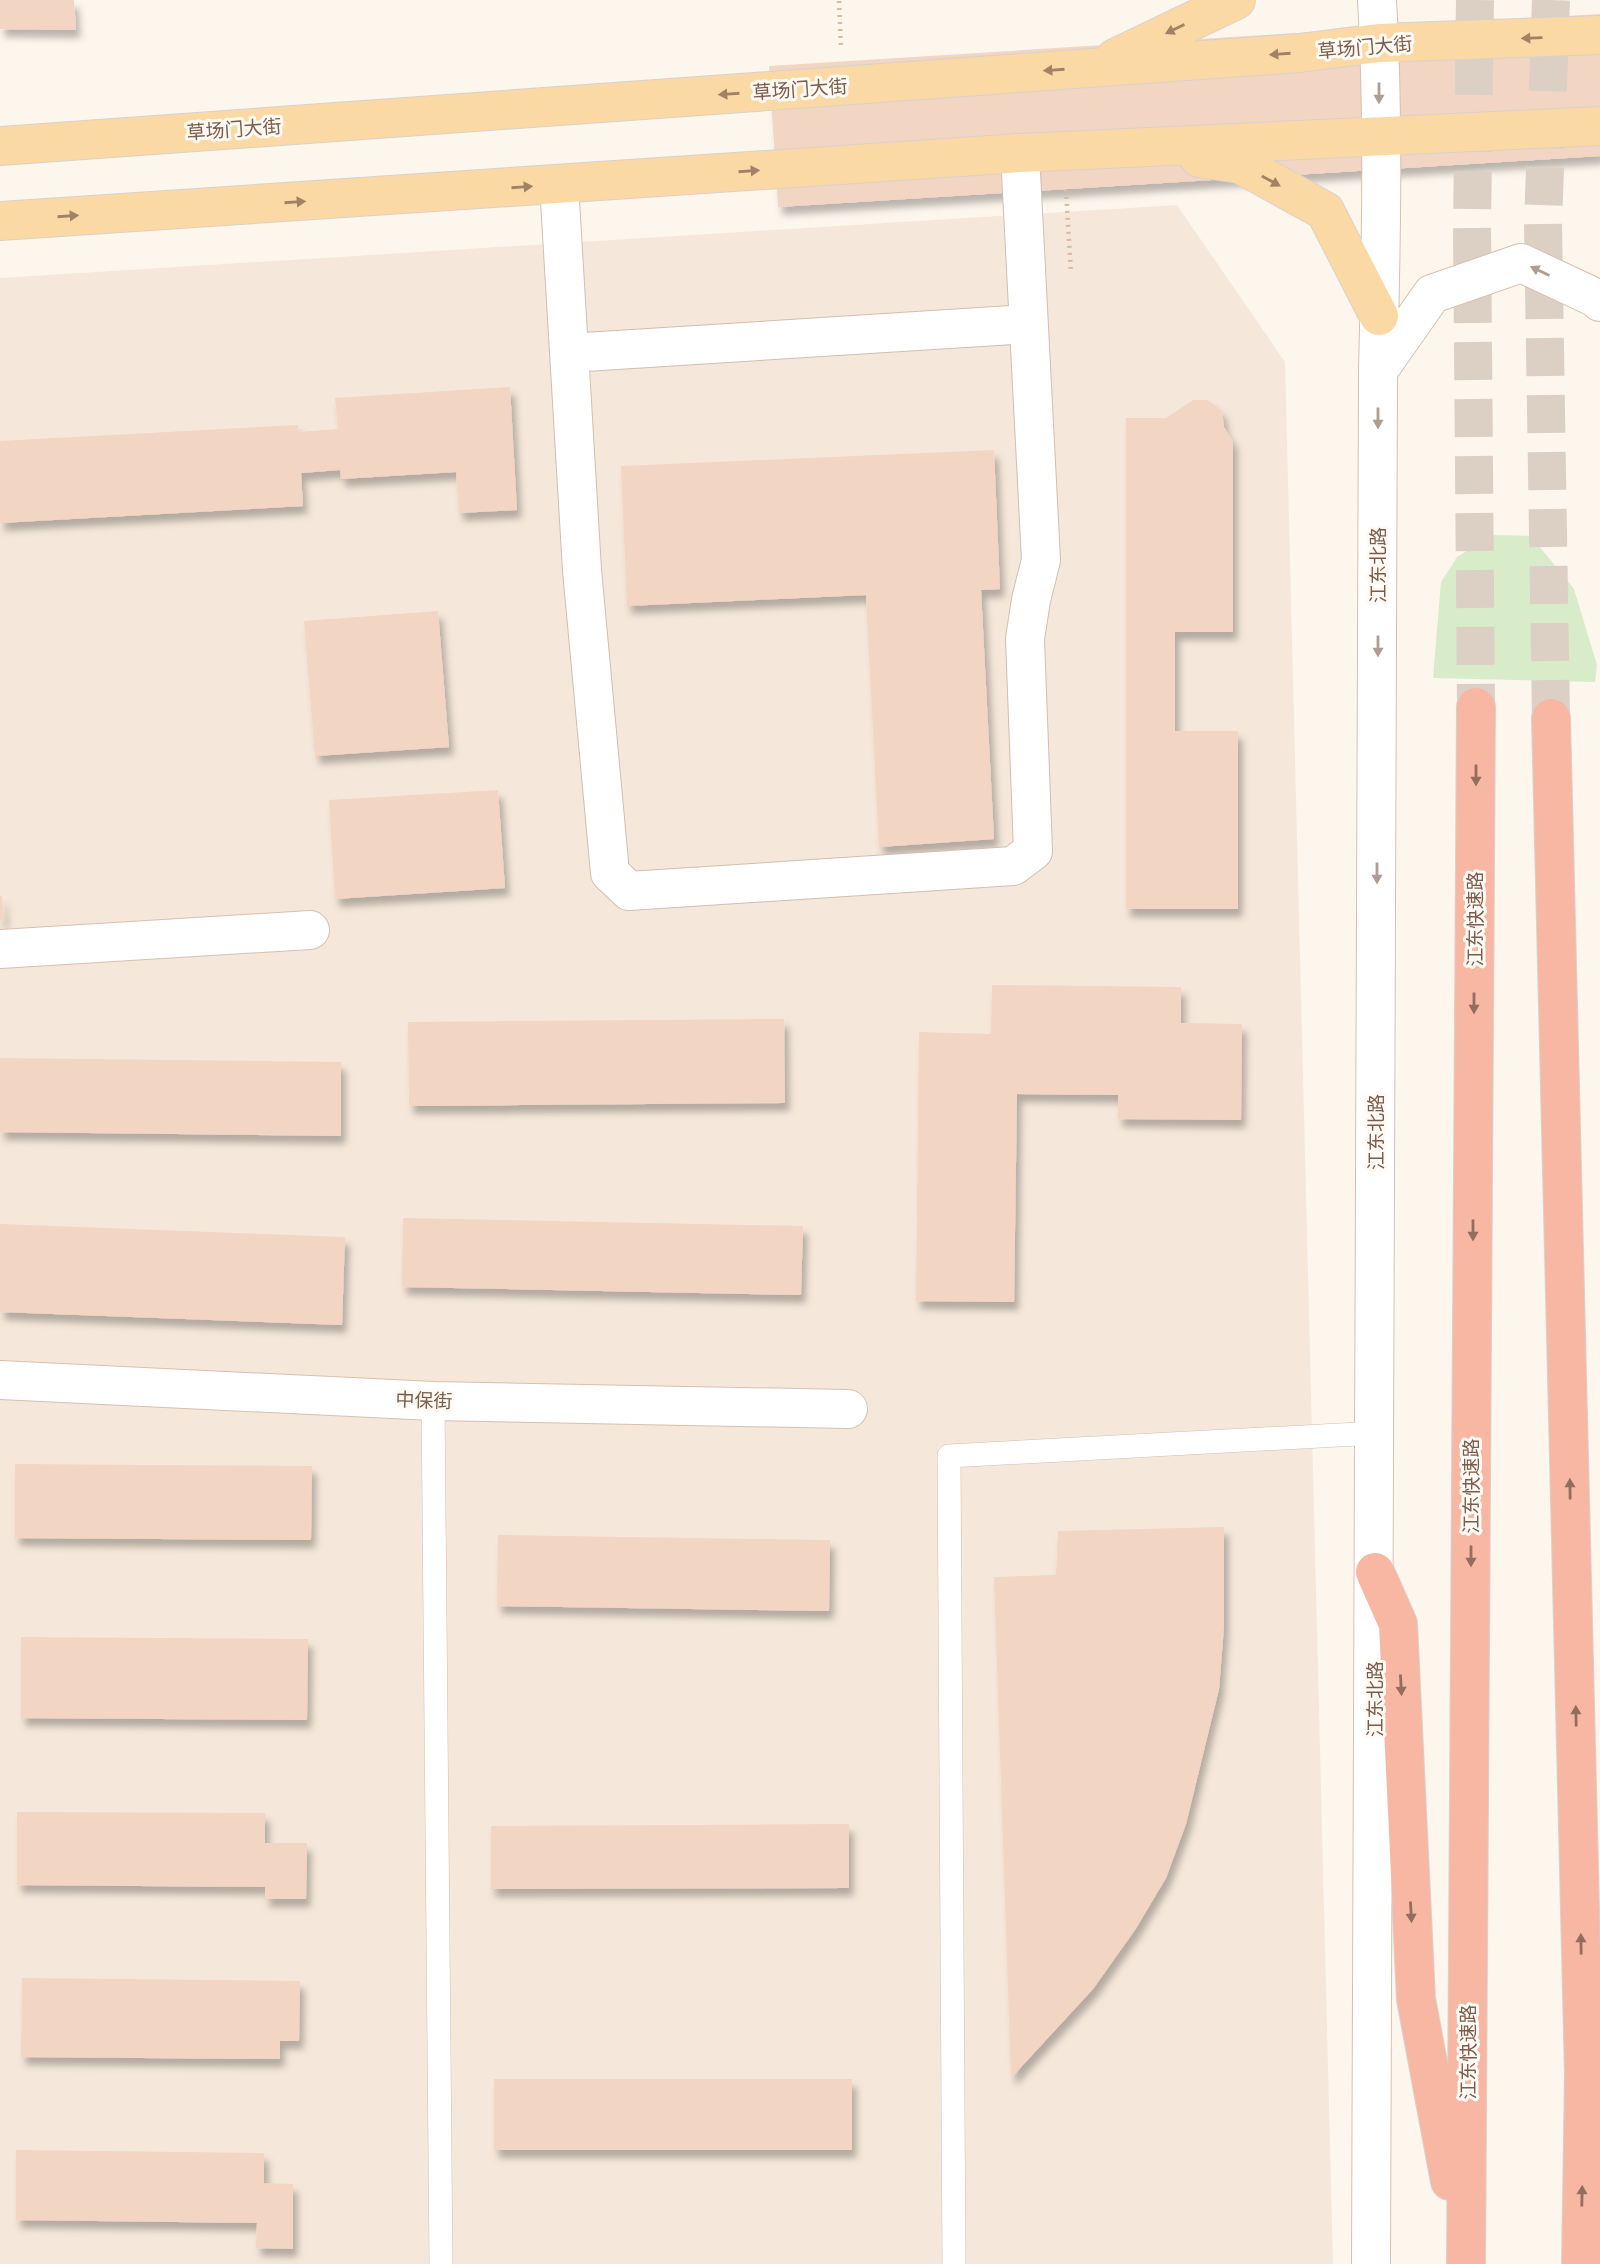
<svg xmlns="http://www.w3.org/2000/svg" width="1600" height="2264" viewBox="0 0 1600 2264" font-family="Rubik,'Noto Sans SC',sans-serif">
  <style>
    .residential { fill: #f5e8da }
    .green { fill: #d8ecc9 }
    .building { fill: #f3d5c3; filter: url(#shadow) }
    .lines { fill: none; stroke-linecap: round; stroke-linejoin: round }
    .highway-tunnel { stroke: #dcd0c4; stroke-width: 38; stroke-dasharray: 38 19; stroke-linecap: butt }
    .lane-casing { stroke: #d1beb0; stroke-width: 24 }
    .street-casing { stroke: #d1beb0; stroke-width: 40 }
    .secondary-casing { stroke: #d6c0b0; stroke-width: 40 }
    .primary-casing { stroke: #dad1cd; stroke-width: 40 }
    .highway-casing { stroke: #dad1cd; stroke-width: 40 }
    .path { stroke: #d9b8a5; stroke-width: 4.5; stroke-dasharray: 2 5; stroke-linecap: butt }
    .lane { stroke: #fff; stroke-width: 23 }
    .street { stroke: #fff; stroke-width: 38 }
    .secondary { stroke: #fff; stroke-width: 38 }
    .primary { stroke: #fbd9a5; stroke-width: 38 }
    .highway { stroke: #f7b7a3; stroke-width: 38 }
    .oneway { fill: #a18267 }
    .oneway2 { fill: #af9d94 }
    .oneway3 { fill: #936e5e }
    .labels { text-anchor: middle; stroke-width: 6; stroke-linejoin: round; paint-order: stroke }
    .street-label { font-size: 19px; fill: #7a5c4d; stroke: #fffaf3 }
  </style>
  <defs>
    <filter id="shadow"><feDropShadow dx="4.5" dy="8" stdDeviation="3.5" flood-color="#0004"/></filter>
  </defs>
  <rect width="100%" height="100%" fill="#fdf6ec"/>
  <path class="residential" d="M1177,205L1285,362L1333,2264H0V278Z"/>
  <path class="green" d="M1493,535L1531,536L1574,589L1597,665L1595,682L1433,678L1441,582L1457,557Z"/>
  <path class="building" d="M0,0H74L76,30L0,29Z
    M1600,14V156L778,207L769,66Z
    M510,387L517,510L459,513L456,472L341,479L340,470L301,473L303,506L0,523V441L298,425L299,432L338,429L335,398Z
    M1193,400H1208L1222,411L1224,427L1233,442V632H1175V731H1238V909H1126V418H1166Z
    M994,450L1000,589L981,590L994,839L879,847L866,595L627,606L621,466Z
    M438,611L449,747L315,756L304,621Z
    M498,790L505,888L335,899L329,800Z
    M0,896H2L4,920L0,921Z
    M992,985L1181,987V1023L1242,1024L1241,1120L1118,1119V1095L1017,1094L1014,1302L916,1301L919,1032L991,1034Z
    M784,1019L785,1103L409,1106L408,1022Z
    M0,1058L341,1062V1136L0,1132Z
    M403,1218L803,1226L801,1295L402,1287Z
    M0,1224L345,1237L342,1325L0,1312Z
    M15,1464L312,1466L311,1540L15,1538Z
    M1224,1527V1627L1219,1689L1186,1824L1166,1878L1135,1930L1093,1989L1011,2078L994,1577L1056,1575L1058,1531Z
    M498,1535L830,1540L829,1611L497,1606Z
    M21,1637L308,1639L307,1720L21,1718Z
    M17,1812L265,1813V1843H307L306,1899H265V1887L17,1885Z
    M849,1824V1888L491,1889V1826Z
    M22,1978L300,1981L299,2041H280V2059L21,2057Z
    M494,2079H852V2150H494Z
    M16,2150L264,2153V2183L293,2184V2249L256,2248L257,2223L16,2220Z"/>
  <g class="lines">
    <path class="highway-tunnel" d="M1475,0L1472,227L1476,707
      M1551,718L1543,224L1551,0"/>
    <g class="lane-casing">
      <path id="lane" d="M433,1401L441,2264
        M954,2264L949,1456L1376,1433"/>
    </g>
    <g class="street-casing">
      <path id="street" d="M559,184L582,570L610,873L629,891L1013,866L1033,851L1025,639L1031,600L1041,560L1020,153
        M569,353L1028,324"/>
    </g>
    <g class="secondary-casing">
      <path id="secondary" d="M1378,371L1432,294L1521,263L1596,298L1600,302
        M0,949L310,930
        M0,1380L433,1401L848,1409
        M1371,2264L1378,371C1381,247 1384,123 1377,0"/>
    </g>
    <g class="primary-casing">
      <path id="primary" d="M1115,58L1236,0
        M0,146L1300,53L1379,43L1600,35
        M1199,158L1240,164L1325,211L1379,316
        M0,221L1020,153L1600,126"/>
    </g>
    <g class="highway-casing">
      <path id="highway" d="M1551,718L1584,2075L1581,2264
        M1375,1572L1398,1624L1416,1999L1450,2181
        M1466,2264L1476,707"/>
    </g>
    <path class="path" d="M839,1L841,49
      M1066,190L1071,273"/>
    <use href="#lane" class="lane"/>
    <use href="#street" class="street"/>
    <use href="#secondary" class="secondary"/>
    <use href="#primary" class="primary"/>
    <use href="#highway" class="highway"/>
  </g>
  <defs><path id="oneway-solid" d="M-6-.8H1V-3.2L6.5 0L1 3.2V.8H-6Z" transform="scale(1.75)"/></defs>
  <g class="oneway">
    <use href="#oneway-solid" transform="translate(1175 29) rotate(154)"/>
    <use href="#oneway-solid" transform="translate(1532 38) rotate(178)"/>
    <use href="#oneway-solid" transform="translate(1280 54) rotate(176)"/>
    <use href="#oneway-solid" transform="translate(1054 70) rotate(176)"/>
    <use href="#oneway-solid" transform="translate(729 94) rotate(176)"/>
    <use href="#oneway-solid" transform="translate(749 171) rotate(-4)"/>
    <use href="#oneway-solid" transform="translate(1271 181) rotate(29)"/>
    <use href="#oneway-solid" transform="translate(522 187) rotate(-4)"/>
    <use href="#oneway-solid" transform="translate(295 202) rotate(-4)"/>
    <use href="#oneway-solid" transform="translate(68 216) rotate(-4)"/>
  </g>
  <g class="oneway2">
    <use href="#oneway-solid" transform="translate(1379 93) rotate(90)"/>
    <use href="#oneway-solid" transform="translate(1540 271) rotate(-155)"/>
    <use href="#oneway-solid" transform="translate(1378 418) rotate(90)"/>
    <use href="#oneway-solid" transform="translate(1378 646) rotate(90)"/>
    <use href="#oneway-solid" transform="translate(1377 873) rotate(90)"/>
  </g>
  <g class="oneway3">
    <use href="#oneway-solid" transform="translate(1476 775) rotate(90)"/>
    <use href="#oneway-solid" transform="translate(1474 1003) rotate(90)"/>
    <use href="#oneway-solid" transform="translate(1473 1230) rotate(90)"/>
    <use href="#oneway-solid" transform="translate(1570 1489) rotate(-91)"/>
    <use href="#oneway-solid" transform="translate(1471 1556) rotate(90)"/>
    <use href="#oneway-solid" transform="translate(1401 1685) rotate(87)"/>
    <use href="#oneway-solid" transform="translate(1576 1716) rotate(-91)"/>
    <use href="#oneway-solid" transform="translate(1411 1912) rotate(87)"/>
    <use href="#oneway-solid" transform="translate(1581 1944) rotate(-91)"/>
    <use href="#oneway-solid" transform="translate(1582 2196) rotate(-89)"/>
  </g>
  <g class="labels">
    <g class="street-label">
      <text transform="translate(1365 47) rotate(-5)" y="7">草场门大街</text>
      <text transform="translate(800 89) rotate(-4)" y="7">草场门大街</text>
      <text transform="translate(234 129) rotate(-4)" y="7">草场门大街</text>
      <text transform="translate(1378 565) rotate(-90)" y="7">江东北路</text>
      <text transform="translate(1475 919) rotate(-90)" y="7">江东快速路</text>
      <text transform="translate(1376 1132) rotate(-90)" y="7">江东北路</text>
      <text transform="translate(424 1400) rotate(2)" y="7">中保街</text>
      <text transform="translate(1471 1486) rotate(-90)" y="7">江东快速路</text>
      <text transform="translate(1375 1699) rotate(-90)" y="7">江东北路</text>
      <text transform="translate(1468 2052) rotate(-90)" y="7">江东快速路</text>
    </g>
  </g>
</svg>
